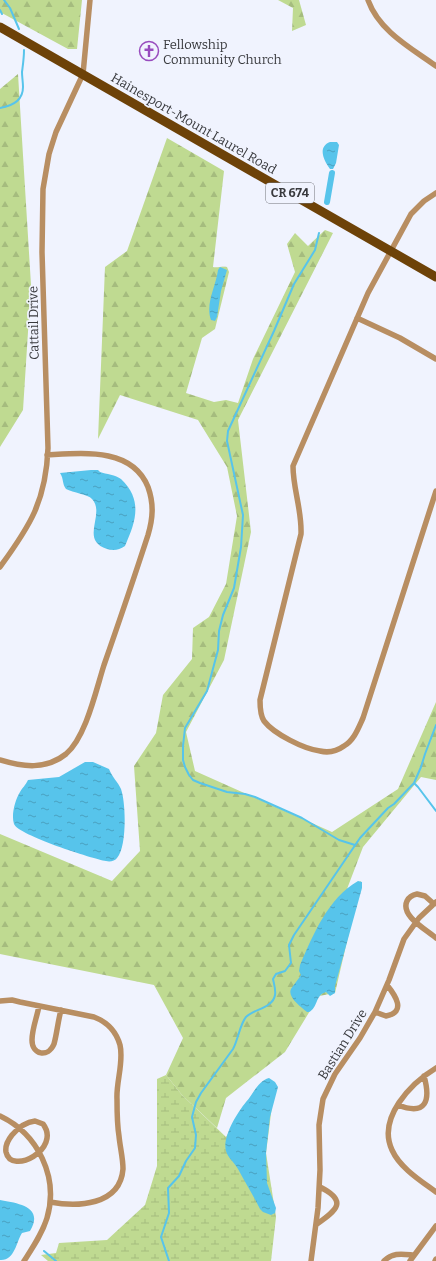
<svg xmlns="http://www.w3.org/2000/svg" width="436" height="1261" viewBox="0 0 436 1261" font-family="Bitter,serif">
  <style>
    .forest { fill: url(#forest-firs) }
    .wetland { fill: url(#wetland-marsh) }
    .water { fill: url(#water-ripples) }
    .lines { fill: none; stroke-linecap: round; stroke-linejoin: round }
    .stream { stroke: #57c4eb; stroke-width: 2 }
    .canal { stroke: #57c4eb; stroke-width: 6 }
    .street { stroke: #b88e62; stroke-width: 5.5 }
    .primary { stroke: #6d4208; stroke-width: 9 }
    .labels { text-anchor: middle; stroke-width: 3.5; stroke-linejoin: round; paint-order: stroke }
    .shield { fill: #f0f3fe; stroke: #707278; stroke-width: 1 }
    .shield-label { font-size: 12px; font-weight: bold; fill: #393a3e }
    .poi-label { font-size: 13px; fill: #393a3e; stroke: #f0f3fe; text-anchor: start }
    .street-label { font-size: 13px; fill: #393a3e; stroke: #f0f3fe }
  </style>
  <defs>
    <pattern id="forest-firs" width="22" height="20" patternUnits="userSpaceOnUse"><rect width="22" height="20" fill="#bfda91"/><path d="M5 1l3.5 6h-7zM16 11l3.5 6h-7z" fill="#a5bc7e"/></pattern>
    <pattern id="wetland-marsh" width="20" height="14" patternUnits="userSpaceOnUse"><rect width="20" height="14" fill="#bfda91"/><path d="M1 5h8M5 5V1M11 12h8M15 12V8" fill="none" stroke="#a5bc7e"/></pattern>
    <pattern id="water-ripples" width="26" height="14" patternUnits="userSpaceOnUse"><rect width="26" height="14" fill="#57c4eb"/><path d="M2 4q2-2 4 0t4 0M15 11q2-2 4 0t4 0" fill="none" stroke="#49a0c0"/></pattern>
  </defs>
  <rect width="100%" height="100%" fill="#f0f3fe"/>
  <path class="forest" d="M0,0H82L77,49H68L0,12Z
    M278,0H299L306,25L292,31L293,8Z
    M18,74L31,285L23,410L0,447V89Z
    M167,138L224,171L213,267C217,268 222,266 227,267L229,272L215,329L202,338L186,393L214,402L226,400L238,403L253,359L295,272L287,244L295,233L308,246L325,230L333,233L238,420L251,532L224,660L186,732L195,771L332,832L398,789L436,702V780L421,777L363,847L347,889L361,881L335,993L319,996L285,1052L226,1098L217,1128L182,1095L166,1075L183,1038L154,985L0,954V834L112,881L140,851L134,766L156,733L163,695L192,659L193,628L209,617L226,584L237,516L227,467L198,420L120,395L98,439L105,267L127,251Z"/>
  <path class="wetland" d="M166,1075L182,1095L226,1137L255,1090L275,1082L266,1153L276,1217L271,1261H48L41,1255L56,1253L59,1243L107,1240L145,1205L157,1166V1079Z"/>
  <path class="water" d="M330,142H337L339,145L336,163L333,169H330C324,161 317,147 330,142Z
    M220,267L227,270L221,291L217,317L215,321L211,320C205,304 216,286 218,270Z
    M91,470H98L100,472C106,474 116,475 121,479C143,500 136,521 125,546C119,550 114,551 107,549C79,540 106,514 92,499C88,494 73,493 66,489C62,484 64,479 60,473Z
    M85,762H93L109,769C112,777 118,782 121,789C126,803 127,847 117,858C115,861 110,862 106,861C93,859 18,835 14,824C11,815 15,800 20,792C23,787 25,786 28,780L59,777Z
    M358,881L362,882V888L335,986V993L330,996L326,992C315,995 318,1008 309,1012H307C301,1007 287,997 291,989C294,984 298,980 301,975L299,971L300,965C313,935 328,898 358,881Z
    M269,1078L275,1082L278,1087L270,1117L266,1153L267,1183L276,1208L275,1213L271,1215L263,1212L260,1209C253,1195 245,1182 238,1169C234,1162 228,1158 226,1151C222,1137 237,1113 246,1102C253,1094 258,1081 269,1078Z
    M0,1200C16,1203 45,1206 30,1231L22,1233C16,1242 15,1261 0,1260Z"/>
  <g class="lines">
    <path class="stream" d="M4,0L10,8L19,29
      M0,10L2,14
      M0,108C12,106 23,101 23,87C23,82 22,77 22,72C23,64 24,58 24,50
      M319,233L315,250L294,284L274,331L228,431L227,441L243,515L241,547L234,588L223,615L219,631L218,650L207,691L185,728L183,746V760L185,767L189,775L193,780L200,783L227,792L245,794L255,797L302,818L339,840L355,845
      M414,783L418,787L436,811
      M44,1251L56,1261
      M169,1261L161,1237L169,1213L168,1188L179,1176L186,1161L195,1148L196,1135L192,1117L196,1102L201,1093L233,1049C238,1040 240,1024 246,1017C254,1009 273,1008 275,995C276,990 274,984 273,979L276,974L285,971L291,963L289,945L294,935L360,838L388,808L394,804L414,783L421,767L425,754L436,725"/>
    <path class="canal" d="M327,202L332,173"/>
    <path class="street" d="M368,0C379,31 411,48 436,66
      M436,193L424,201L411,214L368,293L293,466C293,489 302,510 301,534L260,700C260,707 260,715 264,721C274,734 304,749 320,751C328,753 337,751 344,746C354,740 358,729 363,718L436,491
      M357,318L400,338L436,359
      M0,567C30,526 46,501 48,448L42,252L43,189L49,154L56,132L83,74L90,0
      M0,760C23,767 46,770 66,754C86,737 96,690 104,665C119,622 134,578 148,535C153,518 154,504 148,487C132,447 82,453 47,455
      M434,904L425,896L417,894C412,895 409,897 407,901C400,916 427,930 436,938
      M0,1001L12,1000L20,1002L94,1017C107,1022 116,1031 120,1045C124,1062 116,1082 117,1099C117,1111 117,1124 119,1136C120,1147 123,1158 123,1169C120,1206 77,1207 50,1202
      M39,1006C37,1017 32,1029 32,1040C32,1055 48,1058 54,1044C57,1033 58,1021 61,1010
      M375,1012L386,1016C407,1012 395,995 387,985
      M436,1068C411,1083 377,1118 392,1150C400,1168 421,1181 436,1192
      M398,1105C426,1116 431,1101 424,1076
      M0,1116C38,1134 59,1177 47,1218C42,1234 33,1247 24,1261
      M35,1121L43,1124C62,1149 11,1176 6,1152C5,1146 8,1140 12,1135C18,1128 26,1122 35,1121Z
      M317,1224C337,1210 348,1201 320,1187
      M311,1261L318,1208L320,1170L319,1125L323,1099L335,1074L360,1038L375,1012L389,980L404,939L419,918L436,902
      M384,1261C393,1252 402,1254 414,1255
      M410,1261L436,1226
      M435,1261L436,1259"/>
    <path class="primary" d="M0,27L436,277"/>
  </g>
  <defs>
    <g id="church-ring" transform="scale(1)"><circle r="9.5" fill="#f0f3fe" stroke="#984cbe" stroke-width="1.5"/><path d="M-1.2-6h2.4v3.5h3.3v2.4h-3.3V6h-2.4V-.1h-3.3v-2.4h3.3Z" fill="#984cbe"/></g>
  </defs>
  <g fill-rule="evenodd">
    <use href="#church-ring" x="149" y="51"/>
  </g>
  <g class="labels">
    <rect class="shield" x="266" y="183" width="48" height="20" rx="3"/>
    <g class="shield-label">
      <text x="290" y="197">CR 674</text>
    </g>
    <g class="poi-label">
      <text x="163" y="49">Fellowship<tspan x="163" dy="15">Community Church</tspan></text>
    </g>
    <g class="street-label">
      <text transform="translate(194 123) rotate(30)" y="5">Hainesport-Mount Laurel Road</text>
      <text transform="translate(33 323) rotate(-91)" y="5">Cattail Drive</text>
      <text transform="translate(342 1044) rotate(-58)" y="5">Bastian Drive</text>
    </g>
  </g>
</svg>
